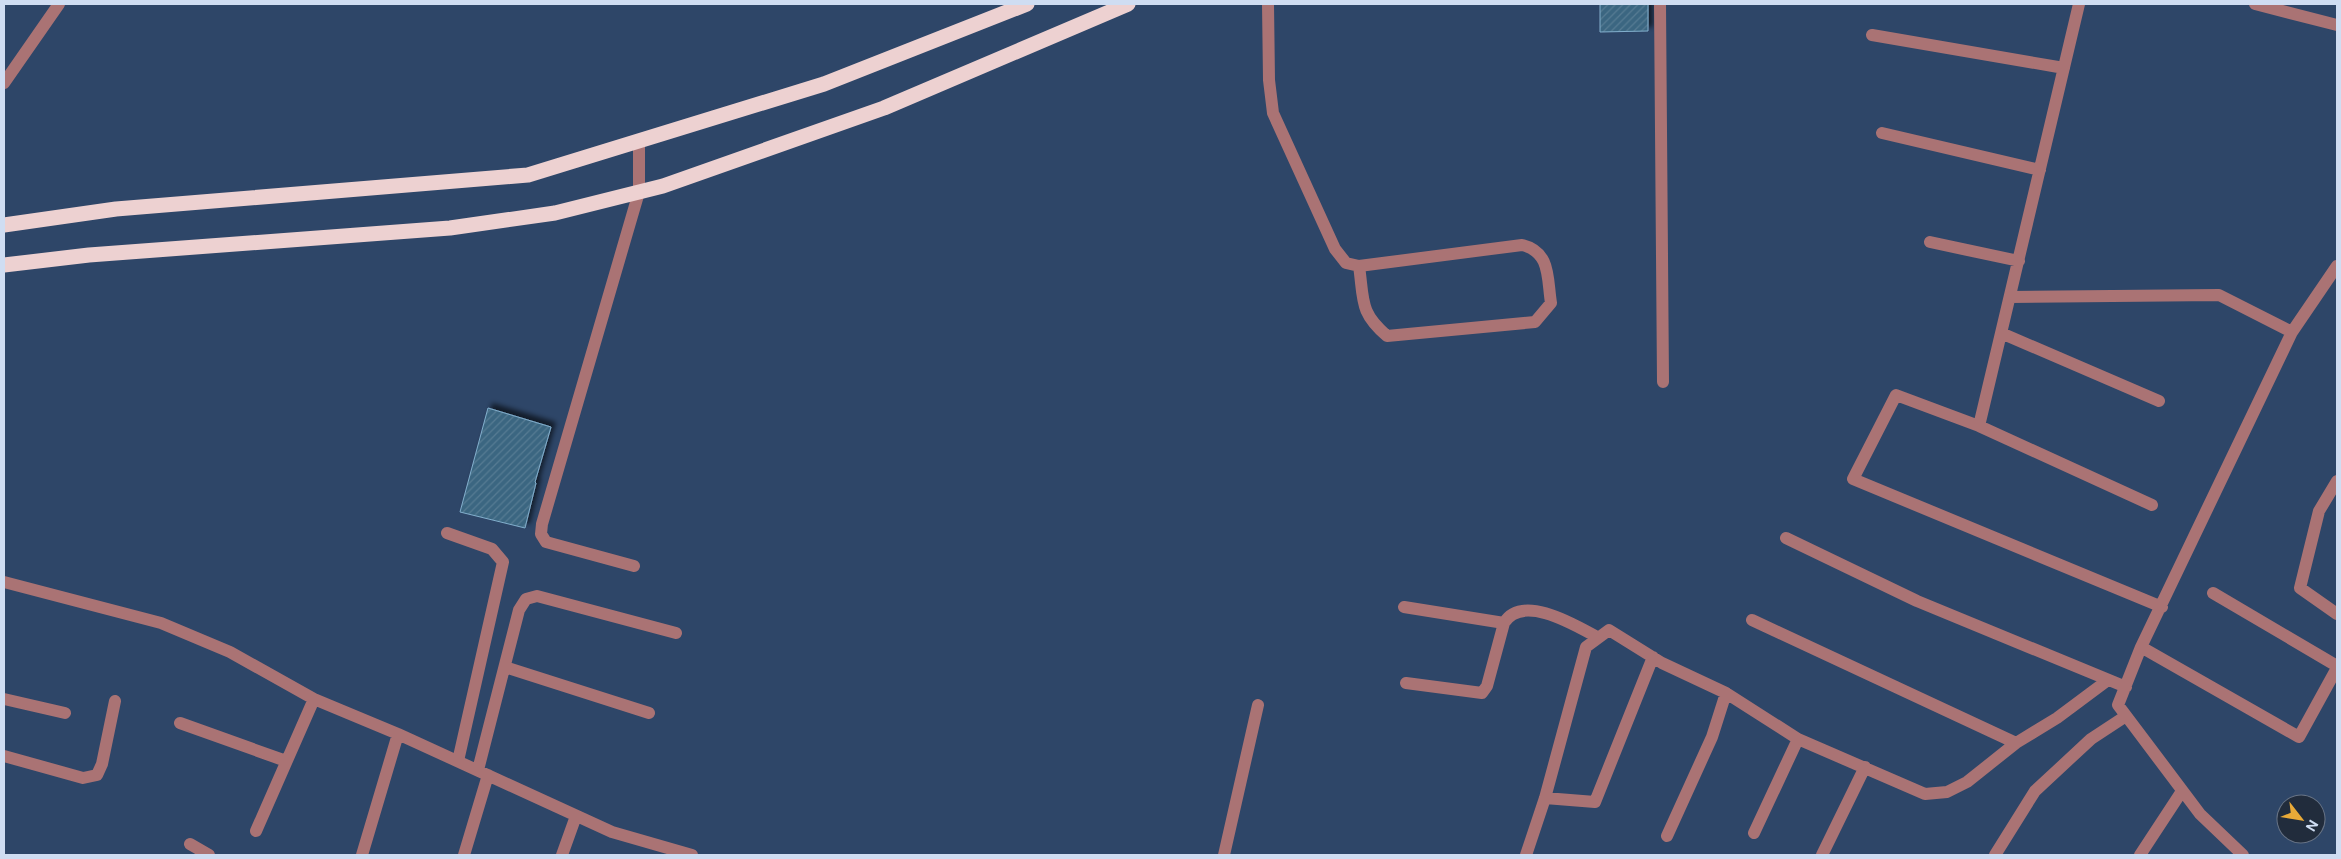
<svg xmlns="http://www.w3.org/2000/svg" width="2341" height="859" viewBox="0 0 2341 859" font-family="'DM Sans',sans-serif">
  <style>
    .building { fill: url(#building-hatch); stroke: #82afcd; filter: url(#shadow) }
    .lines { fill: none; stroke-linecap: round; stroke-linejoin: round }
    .minor { stroke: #aa7374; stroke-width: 12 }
    .highway { stroke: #edd1d1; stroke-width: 15 }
  </style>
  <defs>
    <pattern id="building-hatch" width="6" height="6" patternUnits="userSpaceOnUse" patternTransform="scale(1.25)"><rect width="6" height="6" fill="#3b6681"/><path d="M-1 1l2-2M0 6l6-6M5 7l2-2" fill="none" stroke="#567b93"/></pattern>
    <filter id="shadow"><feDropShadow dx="4.5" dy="-4.5" stdDeviation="2.5" flood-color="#0009"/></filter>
  </defs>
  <rect width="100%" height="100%" fill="#2e4668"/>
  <path class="building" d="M1600,4H1648V31L1600,32Z
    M488,408L551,427L535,482L536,483L525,528L460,512Z"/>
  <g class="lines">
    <path class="minor" d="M1268,4L1269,80L1273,113L1335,249L1346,263L1359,266L1522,245C1551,252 1547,278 1551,303L1535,322L1387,336C1359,312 1364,300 1359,266
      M1660,4L1663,382
      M2079,4L1979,426L1896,395L1853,479L2162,607
      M2255,4L2337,25
      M1872,35L2064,68
      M4,83L59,4
      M1882,133L2040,170
      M1930,242L2019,261
      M2010,297L2219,295L2292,332
      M2001,333L2159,401
      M1979,426L2152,505
      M2337,481L2319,511L2300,588L2337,614
      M447,533L492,549L503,562L458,761
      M1786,538L1917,601L2126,687
      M634,566L546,542L541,534L542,524L639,192V140
      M4,582L161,623L230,652L314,699L398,734L612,832L692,855
      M2213,593L2337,666
      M1404,607L1504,623
      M1752,620L2016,743L2057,718L2108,680
      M2141,647L2299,737L2337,668
      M505,667L649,713
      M1406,683L1482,693L1487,686L1504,623C1522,593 1575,625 1597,637
      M4,699L65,713
      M180,723L286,761
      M4,756L83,778L97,775L102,764L115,701
      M478,770L519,610L526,599L537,596L676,633
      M1545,798L1595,802L1653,657
      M256,831L314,699
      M1754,833L1798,739
      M1667,836L1712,737L1726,693
      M190,844L209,855
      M362,855L398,734
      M464,855L488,775
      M562,855L576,816
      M1224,855L1258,705
      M1526,855L1545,798L1586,647L1609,630L1662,663L1726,693L1798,739L1925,794L1947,792L1967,782L2016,743
      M1822,855L1865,767
      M1995,855L2035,791L2091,739L2126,716
      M2140,855L2182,791
      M2243,855L2200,814L2118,705L2141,647L2292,332L2337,266"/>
    <path class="highway" d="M4,225L116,209L528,175L824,84L1027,4
      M4,265L89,255L450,228L555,213L663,186L884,108L1128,4"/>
  </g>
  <rect width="2341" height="859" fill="none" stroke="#cfddf2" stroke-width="10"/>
  <g transform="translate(2301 819) rotate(121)"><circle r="24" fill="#212c3c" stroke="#677385"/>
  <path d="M0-4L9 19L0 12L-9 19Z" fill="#e9aa38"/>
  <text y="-8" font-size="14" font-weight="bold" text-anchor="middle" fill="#cfddf2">N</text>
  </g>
</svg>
